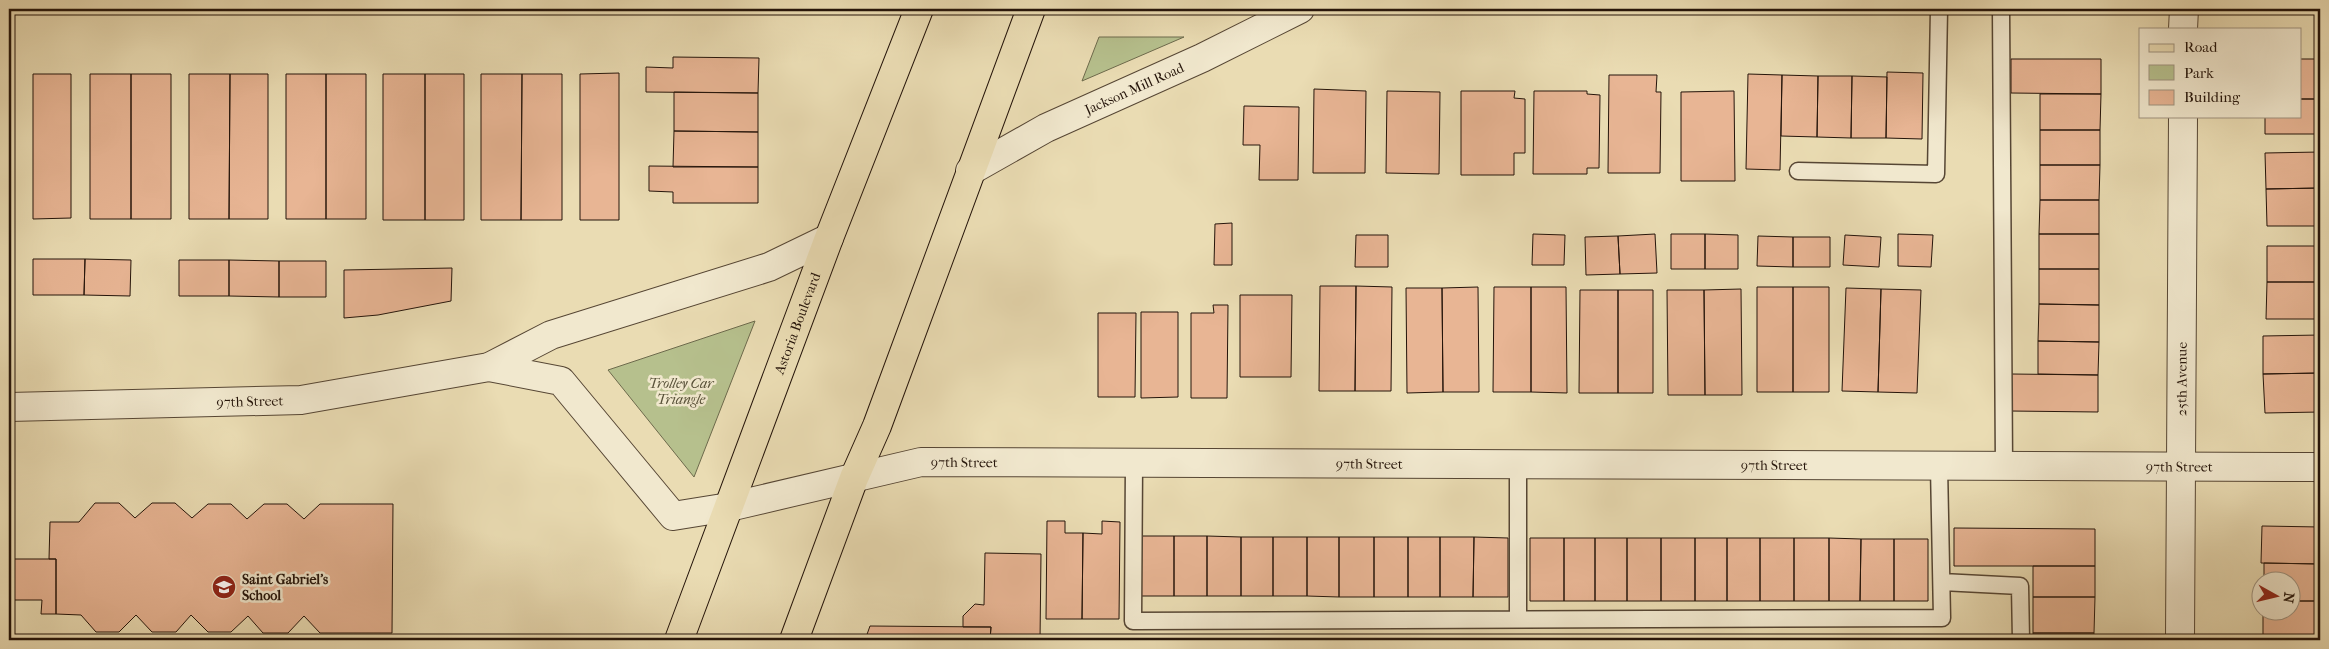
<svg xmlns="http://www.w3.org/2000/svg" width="2329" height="649" viewBox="0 0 2329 649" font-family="'IM FELL French Canon',serif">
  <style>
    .green { fill: #b6c08d; stroke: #6d6a4c }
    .building { fill: #e8b594; stroke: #24140a }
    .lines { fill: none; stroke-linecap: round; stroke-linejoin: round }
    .lane-casing { stroke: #564634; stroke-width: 19 }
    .street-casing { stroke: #564634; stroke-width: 30 }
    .primary-casing { stroke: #24140a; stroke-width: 30 }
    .lane { stroke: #f1e8ce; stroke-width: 16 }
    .street { stroke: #f1e8ce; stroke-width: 28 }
    .primary { stroke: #eadcb3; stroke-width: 28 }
    .labels { text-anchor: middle; stroke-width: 5; stroke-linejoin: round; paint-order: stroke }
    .street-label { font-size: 14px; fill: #24140a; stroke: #f1e8ce }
    .park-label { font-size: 14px; font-style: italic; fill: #575038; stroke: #f1e8ce }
    .poi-label { font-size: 14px; font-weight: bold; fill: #24140a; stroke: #f1e8ce; text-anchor: start }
  </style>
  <rect width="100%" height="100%" fill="#eadcb3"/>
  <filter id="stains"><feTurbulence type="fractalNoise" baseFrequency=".004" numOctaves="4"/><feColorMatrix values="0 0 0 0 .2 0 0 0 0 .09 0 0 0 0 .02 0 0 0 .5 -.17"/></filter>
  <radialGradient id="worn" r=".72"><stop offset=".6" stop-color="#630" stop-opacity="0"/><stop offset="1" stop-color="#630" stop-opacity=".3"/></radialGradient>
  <path class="green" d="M1099,37H1184L1082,81Z
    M755,321L694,477L608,370Z"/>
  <path class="building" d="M673,57L759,58L758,93L646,92V67L673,68Z
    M2011,59H2101V94L2011,93Z
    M2300,59H2320V99H2300Z
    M1887,72L1923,73L1922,139L1886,138Z
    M619,73V220H580V74Z
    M9,74H11V349H9Z
    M33,74H71V218L33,219Z
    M90,74H131V219H90Z
    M131,74H171V219H131Z
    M189,74H230L229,219H189Z
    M230,74H268V219H229Z
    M286,74H326V219H286Z
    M326,74H366V219H326Z
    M383,74H425V220H383Z
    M425,74H464V220H425Z
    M481,74H522L521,220H481Z
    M522,74H562V220H521Z
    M1748,74L1782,75L1780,170L1746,169Z
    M1609,75H1657L1656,92H1661L1660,173H1608Z
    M1782,75L1818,76L1817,137L1781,136Z
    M1818,76H1852L1851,138L1817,137Z
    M1852,76L1887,77L1886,138H1851Z
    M1314,89L1366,91L1365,173H1313Z
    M1387,91L1440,92L1439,174L1386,173Z
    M1461,91H1515L1514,98L1525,99V153H1514V175H1461Z
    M1534,91H1587V94L1600,95L1599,168H1587V174H1533Z
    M1734,91L1735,181H1681V92Z
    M674,92L758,93V132L674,131Z
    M2040,94H2101L2100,130H2040Z
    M2300,99H2320V134H2265V116H2300Z
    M1244,106L1299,107L1298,180H1259L1260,145H1243Z
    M2040,130H2100V165H2040Z
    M674,131L758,132V167H673Z
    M2320,152V188L2266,189L2265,153Z
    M2040,165H2100L2099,200H2040Z
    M649,166L758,167V203H673V192L649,191Z
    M2320,188V226H2267L2266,189Z
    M2040,200H2099V234H2039Z
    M1232,223V265H1214L1215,224Z
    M1533,234L1565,235L1564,265H1532Z
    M1655,234L1657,273L1620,274L1618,236Z
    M1671,234H1705V269H1671Z
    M1705,234L1738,235V269H1705Z
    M1898,234L1933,235L1931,267L1898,266Z
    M2039,234H2099V269H2039Z
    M1356,235H1388V267H1355Z
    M1845,235L1881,237L1879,267L1843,265Z
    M1618,236L1620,274L1586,275L1585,237Z
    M1758,236L1793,237V267L1757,266Z
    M1793,237H1830V267H1793Z
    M2267,246H2320V282H2267Z
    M33,259H85L84,295H33Z
    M85,259L131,260L130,296L84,295Z
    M179,260H229V296H179Z
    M229,260L279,261V297L229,296Z
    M279,261H326V297H279Z
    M452,268L451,301L378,315L344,318V270Z
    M2039,269H2099V305L2039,304Z
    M2267,282H2320V319H2266Z
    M1320,286H1356L1355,391H1319Z
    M1356,286L1392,287L1391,391H1355Z
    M1478,287L1479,392H1443L1442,288Z
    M1494,287H1531V392H1493Z
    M1531,287H1566L1567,393L1531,392Z
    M1757,287H1793V392H1757Z
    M1793,287H1829V392H1793Z
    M1406,288H1442L1443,392L1407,393Z
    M1846,288L1881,289L1878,392L1842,391Z
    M1741,289L1742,395H1705L1704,290Z
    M1881,289L1921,290L1917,393L1878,392Z
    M1580,290H1618V393H1579Z
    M1618,290H1653V393H1618Z
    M1667,290H1704L1705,395H1668Z
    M1240,295H1292L1291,377H1240Z
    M2039,304L2099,305V342L2038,341Z
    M1213,305H1228L1227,398H1191V313H1214Z
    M1141,312H1178V397L1141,398Z
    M1098,313H1136L1135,397H1098Z
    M2320,335V373L2263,374V336Z
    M2038,341L2099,342L2098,375L2038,374Z
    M2320,373V412L2265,413L2263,374Z
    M2011,374L2098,375V412L2010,411Z
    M95,503H119L135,518L152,503H175L192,518L208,504H231L247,519L264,504H287L304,519L320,504H393L392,633H320L304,616L288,633H263L248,616L231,632H208L191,615L176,632H152L136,615L119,632H96L81,615L56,614V559H49L50,522H79Z
    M1047,521H1065V533H1083L1082,619H1046Z
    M1102,521L1120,522L1119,619H1082L1083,533L1102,534Z
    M2262,526L2320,527V564L2261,563Z
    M1954,528L2095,529V566H1954Z
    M1141,536H1174V596H1141Z
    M1174,536H1207V596H1174Z
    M1207,536L1241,537V596H1207Z
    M1241,537H1273V596H1241Z
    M1273,537H1307V596H1273Z
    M1307,537H1339V597L1307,596Z
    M1339,537H1374V597H1339Z
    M1374,537H1408V597H1374Z
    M1408,537H1440V597H1408Z
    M1440,537H1474L1473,597H1440Z
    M1474,537L1508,538V597H1473Z
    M1530,538H1564V601H1530Z
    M1564,538H1595V601H1564Z
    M1595,538H1627V601H1595Z
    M1627,538H1661V601H1627Z
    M1661,538H1695V601H1661Z
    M1695,538H1727V601H1695Z
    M1727,538H1760V601H1727Z
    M1760,538H1794V601H1760Z
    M1794,538H1829V601H1794Z
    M1829,538L1861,539L1860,601H1829Z
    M1861,539H1894V601H1860Z
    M1894,539H1928V601H1894Z
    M985,553L1041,554L1040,640H990L991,627H963V616L975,604L984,605Z
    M9,559H56V614H41L42,600H9Z
    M2264,563L2320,564V601H2292V582H2264Z
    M2033,566H2095V597H2033Z
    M2033,597H2095L2094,633H2033Z
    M2292,601H2320V637L2263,636V612H2292Z
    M870,626L991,627L990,640H865Z
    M2033,633H2094V640H2033Z
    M2263,636L2320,637V640H2263Z"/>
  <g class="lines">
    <g class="lane-casing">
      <path id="lane" d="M2001,9L2004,466
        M1798,171L1936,174L1939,9
        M1134,463L1133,621L1942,618L1939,466
        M1942,582L2020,586L2021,640
        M1518,619V465"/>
    </g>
    <g class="street-casing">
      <g id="street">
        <path d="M2183,29L2184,9"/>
        <path id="s1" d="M970,171L1046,128L1202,58L1300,9"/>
        <path id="s2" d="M489,367L561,381L673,516L729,507L921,462L2320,467"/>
        <path id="s3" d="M9,407L301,400L489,367L551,335L769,267L829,238"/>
        <path id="s4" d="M2180,640L2183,116"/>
      </g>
    </g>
    <g class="primary-casing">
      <g id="primary">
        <path id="s5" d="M679,640L829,238L919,9"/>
        <path d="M794,640L854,478L877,426L1031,9"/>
      </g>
    </g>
    <use href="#lane" class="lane"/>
    <use href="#street" class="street"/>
    <use href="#primary" class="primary"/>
  </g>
  <defs>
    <g id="school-disc" transform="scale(1.25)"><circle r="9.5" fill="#8f2418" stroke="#f1e8ce"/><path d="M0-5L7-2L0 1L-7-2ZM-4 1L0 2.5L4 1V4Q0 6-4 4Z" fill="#fff"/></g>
  </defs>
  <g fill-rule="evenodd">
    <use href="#school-disc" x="224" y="587"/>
  </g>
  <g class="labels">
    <g class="street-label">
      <text dy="5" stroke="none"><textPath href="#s1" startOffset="184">Jackson Mill Road</textPath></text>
      <text dy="5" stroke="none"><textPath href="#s5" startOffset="338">Astoria Boulevard</textPath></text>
      <text dy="5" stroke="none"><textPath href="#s4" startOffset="261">25th Avenue</textPath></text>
      <text dy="5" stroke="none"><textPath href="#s3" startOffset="241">97th Street</textPath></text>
      <text dy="5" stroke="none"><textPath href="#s2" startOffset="546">97th Street</textPath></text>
      <text dy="5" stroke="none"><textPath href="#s2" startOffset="951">97th Street</textPath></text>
      <text dy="5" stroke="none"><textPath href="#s2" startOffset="1356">97th Street</textPath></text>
      <text dy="5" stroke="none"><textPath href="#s2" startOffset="1761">97th Street</textPath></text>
    </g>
    <g class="park-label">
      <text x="681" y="388">Trolley Car<tspan x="681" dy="16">Triangle</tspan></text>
    </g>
    <g class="poi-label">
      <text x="242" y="584">Saint Gabriel's<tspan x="242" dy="16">School</tspan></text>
    </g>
  </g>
  <rect width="2329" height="649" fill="none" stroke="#eadcb3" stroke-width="30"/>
  <rect x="10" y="10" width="2309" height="629" fill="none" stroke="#24140a" stroke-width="2.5"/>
  <rect x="15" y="15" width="2299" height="619" fill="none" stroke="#24140a"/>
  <rect x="2139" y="28" width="162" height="90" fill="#f1e8ce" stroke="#9f9380"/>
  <rect x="2149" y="44" width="25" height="8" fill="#eadcb3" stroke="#9f9380"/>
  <text x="2184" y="52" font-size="15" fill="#24140a">Road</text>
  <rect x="2149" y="65" width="25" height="15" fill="#b6c08d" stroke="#9f9380"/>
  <text x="2184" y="78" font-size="15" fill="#24140a">Park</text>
  <rect x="2149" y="90" width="25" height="15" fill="#e8b594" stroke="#9f9380"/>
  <text x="2184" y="102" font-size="15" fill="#24140a">Building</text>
  <g transform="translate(2276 596) rotate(98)"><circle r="24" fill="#f1e8ce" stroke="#9f9380"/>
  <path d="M0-4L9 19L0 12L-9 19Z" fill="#8f2418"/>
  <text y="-8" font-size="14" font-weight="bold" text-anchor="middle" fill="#24140a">N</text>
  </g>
  <rect width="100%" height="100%" filter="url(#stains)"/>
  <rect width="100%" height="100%" fill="url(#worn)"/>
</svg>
